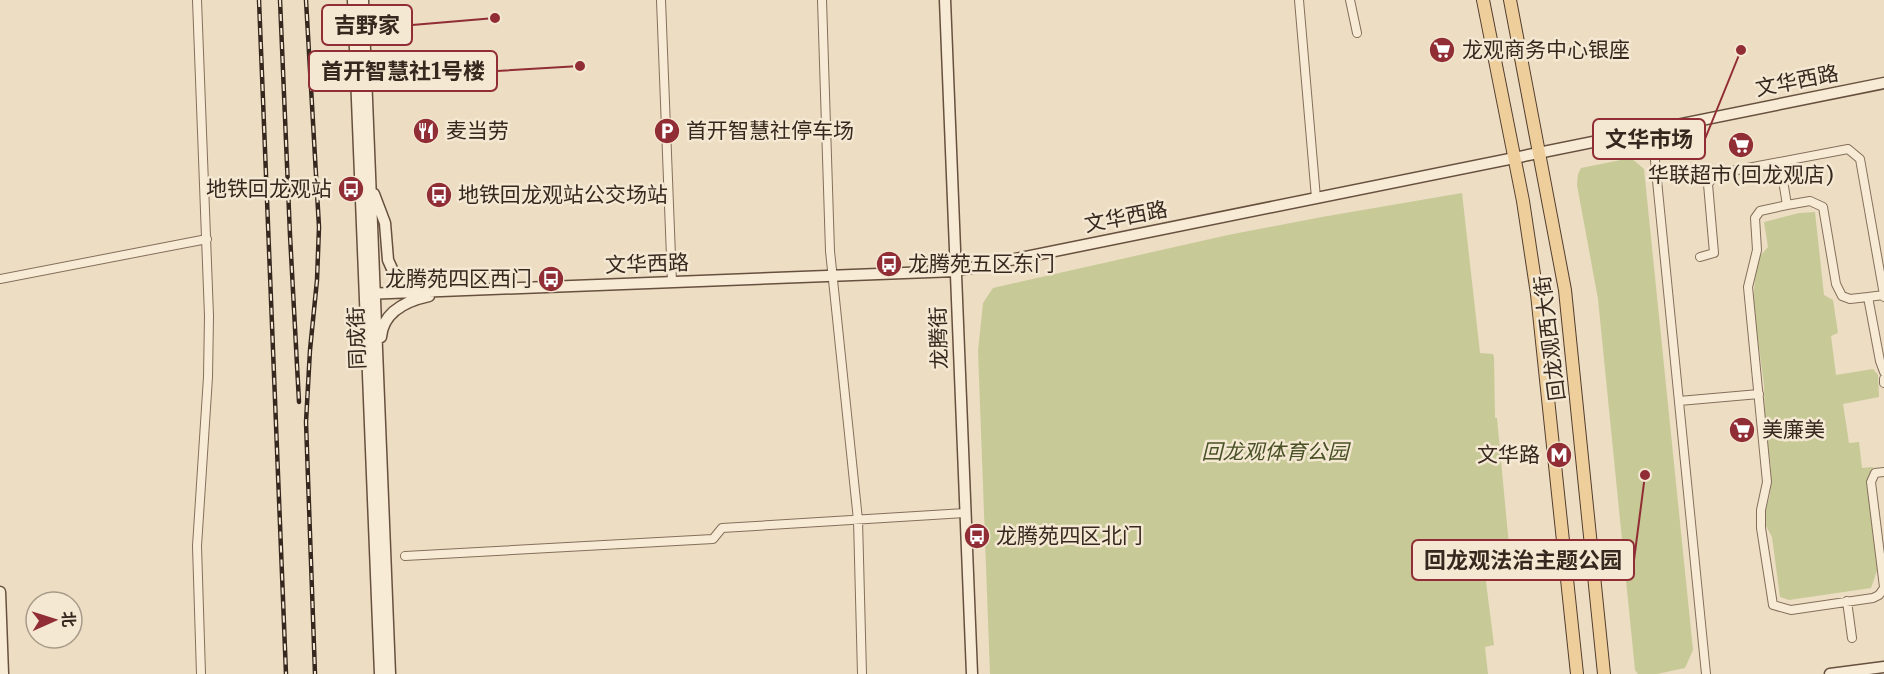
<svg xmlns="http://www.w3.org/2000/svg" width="1884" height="674" viewBox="0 0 1884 674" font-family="Merriweather,'Noto Sans SC',serif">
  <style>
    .green { fill: #c7c997 }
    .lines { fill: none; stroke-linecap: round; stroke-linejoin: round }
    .street-casing { stroke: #856f5b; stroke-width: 10 }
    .secondary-casing { stroke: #67503e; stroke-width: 13 }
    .primary-casing { stroke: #533d2f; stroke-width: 14 }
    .street { stroke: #f7ebd6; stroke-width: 8 }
    .secondary { stroke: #f7ebd6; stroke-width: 10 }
    .primary { stroke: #eecf9c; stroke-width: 12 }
    .rail-casing { stroke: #36281e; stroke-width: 4.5 }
    .rail { stroke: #f4e8d2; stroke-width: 2; stroke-dasharray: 7; stroke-linecap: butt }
    .labels { text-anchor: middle; stroke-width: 5; stroke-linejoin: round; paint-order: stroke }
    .poi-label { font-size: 21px; fill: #36281e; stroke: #f4e8d2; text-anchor: start }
    .street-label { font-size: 21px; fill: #36281e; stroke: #f4e8d2 }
    .park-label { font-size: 21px; font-style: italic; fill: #495126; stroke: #f4e8d2 }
    .leader { fill: none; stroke: #912d34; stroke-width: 2 }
    .callout-dot { fill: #912d34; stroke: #f4e8d2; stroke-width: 2 }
    .callout { fill: #f4e8d2; stroke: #912d34; stroke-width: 2 }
    .callout-label { font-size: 22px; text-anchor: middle; font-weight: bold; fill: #36281e }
  </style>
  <rect width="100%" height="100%" fill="#ecddc3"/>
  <path class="green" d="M1631,158L1644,169L1693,650L1685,668L1657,674H1638L1635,670L1598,299L1577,185L1578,174L1581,168Z
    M1462,193L1480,353L1493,354L1494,357L1495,418H1497L1511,567H1509L1510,573L1485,574L1494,645L1485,647L1488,674H990L978,351L983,303L993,288L1228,235L1322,217Z
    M1815,212L1824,295L1833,300L1838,333L1831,336L1836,375L1873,369L1878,375L1879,397L1843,404L1849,443L1859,442L1862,468L1873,467L1879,565L1871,588L1789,600L1780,597L1772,537L1766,526L1765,512L1770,495L1771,467L1765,425L1764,385L1753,302L1756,268L1760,256L1768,247L1764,222L1799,213Z"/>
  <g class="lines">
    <g class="street-casing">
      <path id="street" d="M197,0L209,316L208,377L197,546L201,674
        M661,0L672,282
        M822,0L830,251L858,520L862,674
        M1299,0L1316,198
        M1350,0L1357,33
        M1652,130L1706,674
        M1780,162L1787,205L1810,201L1823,207L1836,284L1842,296L1850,299L1868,297
        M1787,205L1760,211L1755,218L1757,250L1748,287L1767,482L1761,510V528L1773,605L1791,610L1873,598L1879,595L1884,588
        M1700,257L1714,253L1708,184L1716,174L1848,149L1860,159L1884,295
        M0,279L207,239
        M1884,297V295L1868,297L1880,361L1884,372
        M1884,379V383
        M1679,401L1759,394
        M1884,472L1875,473L1871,482L1884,587
        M405,556L713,539L722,528L965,513
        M1847,601L1852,638"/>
    </g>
    <g class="secondary-casing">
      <path id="secondary" d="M353,0L380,674
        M363,0L390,674
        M945,0L972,674
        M374,194L385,223L388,260L393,271L409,283L446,286
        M365,294L956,271L1884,83
        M381,337C383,312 406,301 429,296
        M0,592L3,674
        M1830,674L1884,667"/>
    </g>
    <g class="primary-casing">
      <path id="primary" d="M1483,0L1523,201L1537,294L1577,674
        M1510,0L1565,290L1604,674"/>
    </g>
    <use href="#street" class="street"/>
    <use href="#secondary" class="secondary"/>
    <use href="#primary" class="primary"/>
    <g class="rail-casing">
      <path id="rail" d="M259,0L286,674
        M280,0L290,235L299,402
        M306,0L319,227L317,280L310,350L306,422L315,674"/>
    </g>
    <use href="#rail" class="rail"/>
  </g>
  <defs>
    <g id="supermarket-disc" transform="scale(1.35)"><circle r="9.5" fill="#912d34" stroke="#f4e8d2"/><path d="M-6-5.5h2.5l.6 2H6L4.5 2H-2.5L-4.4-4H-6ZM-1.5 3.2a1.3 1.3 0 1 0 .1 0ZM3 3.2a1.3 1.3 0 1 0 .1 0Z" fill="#fff"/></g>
    <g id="restaurant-disc" transform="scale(1.35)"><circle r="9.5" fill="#912d34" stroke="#f4e8d2"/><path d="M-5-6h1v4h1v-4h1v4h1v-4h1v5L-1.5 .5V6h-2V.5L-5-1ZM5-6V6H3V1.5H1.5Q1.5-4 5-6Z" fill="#fff"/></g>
    <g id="parking-disc" transform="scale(1.35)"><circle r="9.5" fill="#912d34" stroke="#f4e8d2"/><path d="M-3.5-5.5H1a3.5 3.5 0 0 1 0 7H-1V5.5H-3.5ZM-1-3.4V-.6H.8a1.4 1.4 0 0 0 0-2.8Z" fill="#fff"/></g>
    <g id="bus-disc" transform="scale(1.35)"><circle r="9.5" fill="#912d34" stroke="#f4e8d2"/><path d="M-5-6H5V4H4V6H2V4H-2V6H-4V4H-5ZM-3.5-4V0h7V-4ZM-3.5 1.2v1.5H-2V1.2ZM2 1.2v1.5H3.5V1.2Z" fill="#fff"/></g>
    <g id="metro-disc" transform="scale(1.35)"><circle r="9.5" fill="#912d34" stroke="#f4e8d2"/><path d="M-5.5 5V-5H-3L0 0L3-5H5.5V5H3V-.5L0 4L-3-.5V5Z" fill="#fff"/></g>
  </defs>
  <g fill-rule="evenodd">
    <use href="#supermarket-disc" x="1442" y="50"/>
    <use href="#restaurant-disc" x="426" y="131"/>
    <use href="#parking-disc" x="667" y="131"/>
    <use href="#supermarket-disc" x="1741" y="145"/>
    <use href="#bus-disc" x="351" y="189"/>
    <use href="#bus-disc" x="439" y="195"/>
    <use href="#bus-disc" x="889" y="264"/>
    <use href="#bus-disc" x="551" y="279"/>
    <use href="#supermarket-disc" x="1742" y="430"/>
    <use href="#metro-disc" x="1559" y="455"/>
    <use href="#bus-disc" x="977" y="536"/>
  </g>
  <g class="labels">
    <g class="poi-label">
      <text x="1462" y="57">龙观商务中心银座</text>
      <text x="446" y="138">麦当劳</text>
      <text x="686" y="138">首开智慧社停车场</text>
      <text x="1741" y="182" text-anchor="middle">华联超市(回龙观店)</text>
      <text x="332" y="196" text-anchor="end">地铁回龙观站</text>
      <text x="458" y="202">地铁回龙观站公交场站</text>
      <text x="908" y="271">龙腾苑五区东门</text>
      <text x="532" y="286" text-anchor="end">龙腾苑四区西门</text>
      <text x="1762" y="437">美廉美</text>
      <text x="1540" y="462" text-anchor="end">文华路</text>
      <text x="996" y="543">龙腾苑四区北门</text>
    </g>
    <g class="street-label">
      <text transform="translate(1797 81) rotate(-11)" y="7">文华西路</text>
      <text transform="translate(1126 217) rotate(-11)" y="7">文华西路</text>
      <text transform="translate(647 264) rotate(-2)" y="7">文华西路</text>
      <text transform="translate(357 338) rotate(-92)" y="7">同成街</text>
      <text transform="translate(939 338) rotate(-92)" y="7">龙腾街</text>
      <text transform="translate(1550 338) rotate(-97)" y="7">回龙观西大街</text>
    </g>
    <g class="park-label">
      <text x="1275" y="459">回龙观体育公园</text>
    </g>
  </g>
  <path class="leader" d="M495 18L412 25M580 66L497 71M1741 50L1705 139M1645 475L1634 560"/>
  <g class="callout-dot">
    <circle cx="495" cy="18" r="6"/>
    <circle cx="580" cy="66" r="6"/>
    <circle cx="1741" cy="50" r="6"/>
    <circle cx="1645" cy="475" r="6"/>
  </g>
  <g class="callout">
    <rect x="322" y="5" width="90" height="40" rx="6"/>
    <rect x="309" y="51" width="188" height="40" rx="6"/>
    <rect x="1593" y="119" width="112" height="40" rx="6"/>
    <rect x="1412" y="540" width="222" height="40" rx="6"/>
  </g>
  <g class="callout-label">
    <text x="367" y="33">吉野家</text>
    <text x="403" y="79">首开智慧社1号楼</text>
    <text x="1649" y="147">文华市场</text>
    <text x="1523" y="568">回龙观法治主题公园</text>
  </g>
  <g transform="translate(54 620) rotate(87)"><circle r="28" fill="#f4e8d2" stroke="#a89b8a" stroke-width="1.5"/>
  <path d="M0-4.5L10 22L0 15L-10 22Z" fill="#912d34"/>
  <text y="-9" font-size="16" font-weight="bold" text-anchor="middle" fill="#36281e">北</text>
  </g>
</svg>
